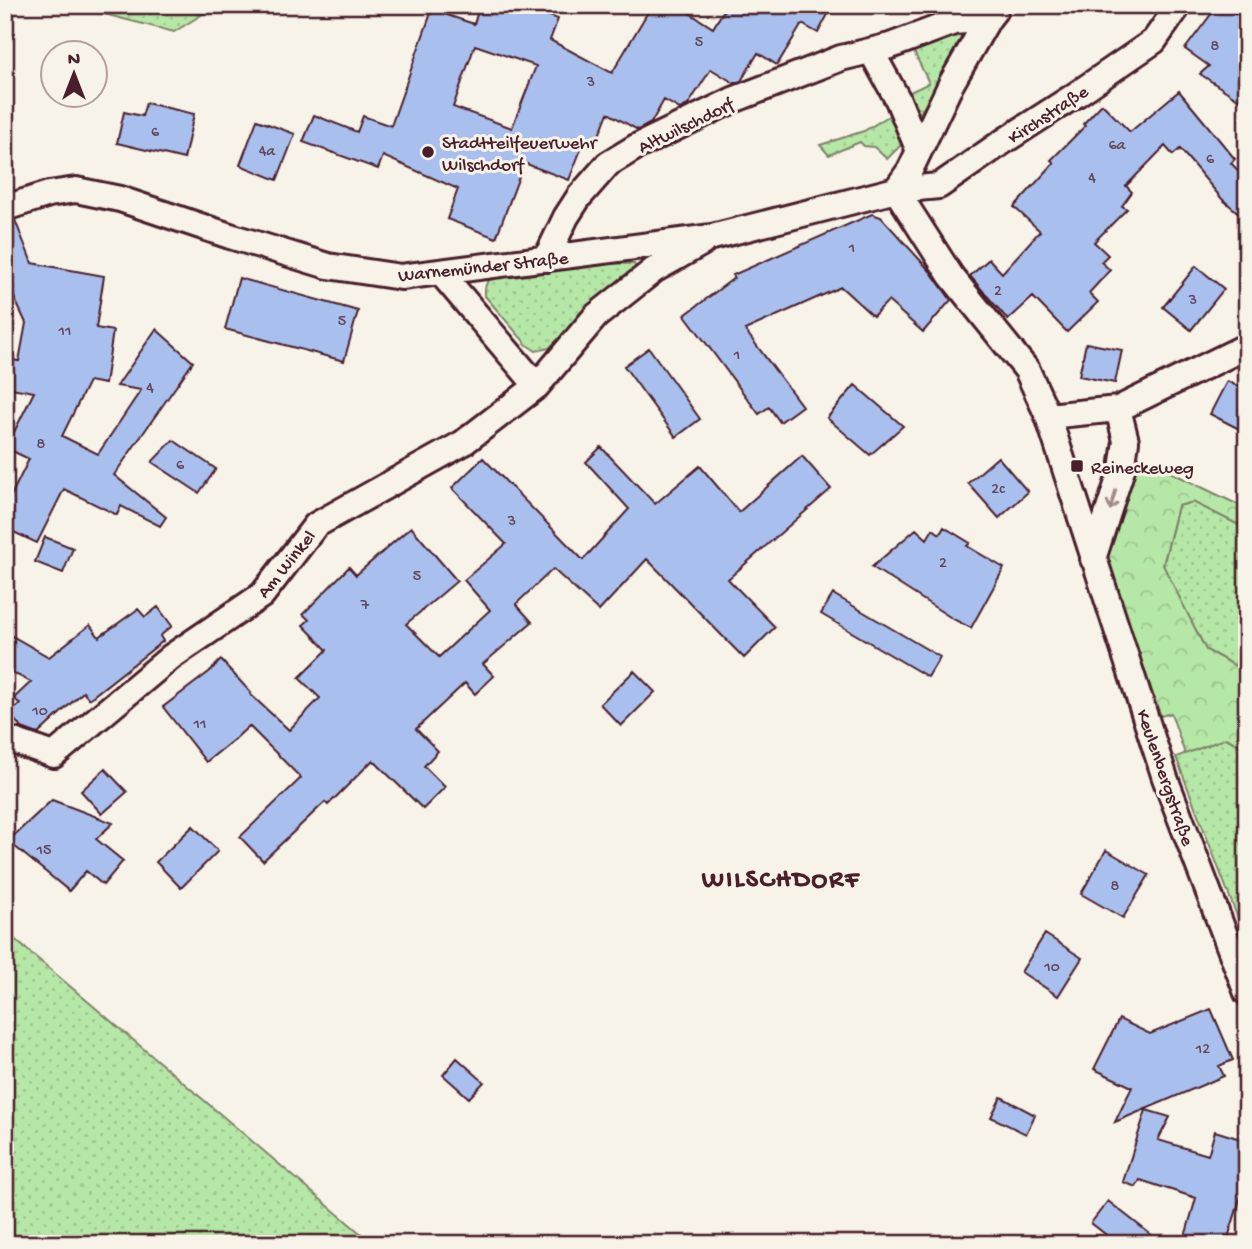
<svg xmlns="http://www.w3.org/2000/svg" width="1252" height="1249" viewBox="0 0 1252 1249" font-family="'Gochi Hand',sans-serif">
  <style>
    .grass { fill: url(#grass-dots); stroke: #808369; stroke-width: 2 }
    .forest { fill: url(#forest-crowns); stroke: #808369; stroke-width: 2 }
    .building { fill: #a9c0ee; stroke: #4a1f2b; stroke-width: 2; fill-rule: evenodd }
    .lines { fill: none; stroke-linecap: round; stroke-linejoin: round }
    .street-casing { stroke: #4a1f2b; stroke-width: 30 }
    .street { stroke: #f7f3e8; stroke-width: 24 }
    .oneway { stroke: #a0898a }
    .poi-dot { fill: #4a1f2b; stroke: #f7f3e8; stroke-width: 2.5 }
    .labels { text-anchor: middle; stroke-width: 6; stroke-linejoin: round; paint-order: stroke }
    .number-label { font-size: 16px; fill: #62475c }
    .street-label { font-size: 19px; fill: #4a1f2b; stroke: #f7f3e8 }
    .poi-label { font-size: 19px; fill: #4a1f2b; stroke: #f7f3e8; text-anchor: start }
    .district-label { font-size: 26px; font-weight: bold; letter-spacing: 2px; fill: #4a1f2b; stroke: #f7f3e8 }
  </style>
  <defs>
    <pattern id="grass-dots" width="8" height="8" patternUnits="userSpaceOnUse" patternTransform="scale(1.75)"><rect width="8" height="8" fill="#b5e7a7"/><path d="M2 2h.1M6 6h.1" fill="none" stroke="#9dc690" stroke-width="1.8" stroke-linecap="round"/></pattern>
    <pattern id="forest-crowns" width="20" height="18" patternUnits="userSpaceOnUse" patternTransform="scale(1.75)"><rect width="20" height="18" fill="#b5e7a7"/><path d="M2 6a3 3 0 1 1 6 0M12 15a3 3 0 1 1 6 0" fill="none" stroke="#9dc690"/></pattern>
  </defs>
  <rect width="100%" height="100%" fill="#f7f3e8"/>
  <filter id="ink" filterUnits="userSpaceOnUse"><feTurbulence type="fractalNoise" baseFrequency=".0143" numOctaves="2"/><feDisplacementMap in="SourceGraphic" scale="14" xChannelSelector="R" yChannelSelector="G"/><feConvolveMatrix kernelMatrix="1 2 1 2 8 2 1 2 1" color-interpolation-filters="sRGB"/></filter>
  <g filter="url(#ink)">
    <path class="grass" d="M69,5H217L174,32Z
      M961,33L964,34L965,37L921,112L916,113L906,94L929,83L914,52L892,60L890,54Z
      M895,112L902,144L887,159L874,147L864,146L860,142L829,155L820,145L864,131Z
      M601,263L634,264L637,269L587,312L549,348L536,351L527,345L485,296C484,285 486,282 495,276Z
      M1193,502L1247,529V672L1206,650L1163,566L1178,506Z
      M1226,738L1247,749V942L1176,757Z
      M5,931L373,1244H5Z"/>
    <path class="forest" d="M1137,456L1247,509V529L1193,502L1178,506L1163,565L1206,650L1247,672V749L1226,738L1185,754L1171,713L1161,716L1103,562Z"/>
    <path class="building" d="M480,5H520L558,19L550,40L612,73L652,5H677L713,28L727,5H833L818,33L802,24L777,65L758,53L741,81L734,83L711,69L688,105L680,109L664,100L651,123L638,130L608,113L594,148L583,144L569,180L524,163L496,238L447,219L458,189L383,156L378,169L303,142L314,115L357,132L363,116L391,126L432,10L474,24ZM475,45L536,66L512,128L453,107Z
      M1218,5H1224L1247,22V105L1200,74L1209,66L1185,49Z
      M1179,91L1235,159L1231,163L1247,180V220L1222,199L1180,149L1173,155L1165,146L1126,186L1132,192L1122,206L1127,209L1094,242L1108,255L1101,262L1110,270L1089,293L1098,302L1067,332L1033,297L1008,320L970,276L989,259L1002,273L1040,231L1014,207L1054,163L1051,160L1085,126L1083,124L1102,104L1130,132Z
      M146,103L194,114L184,159L117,143L124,112L142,116Z
      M257,120L295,134L277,180L240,165Z
      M872,214L881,217L930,271L951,300L923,332L888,301L873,316L841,287L745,330L802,406L780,422L769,407L759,414L685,315L734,278L733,275Z
      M15,220L32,263L104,276L96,328L113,331L105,384L89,381L62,436L98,454L141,390L117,386L156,329L193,362L114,475L166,517L160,526L121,506L117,515L64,489L37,543L5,528V508L29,459L6,448L34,392L5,387V359L19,361L26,323L5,278V222Z
      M1196,266L1224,289L1191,330L1163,307Z
      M239,278L358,311L344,361L225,329Z
      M1086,343L1122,350L1115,383L1079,376Z
      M649,348L700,419L676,437L624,366Z
      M1227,381L1247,391V433L1210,414Z
      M855,385L903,426L870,455L827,418Z
      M173,440L216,469L199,493L152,462Z
      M601,447L655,504L700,466L739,512L802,456L831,489L728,579L775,627L744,658L647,559L599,611L553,569L516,604L532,622L483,664L494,676L475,694L465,683L416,729L438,751L424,766L445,787L423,809L373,760L328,805L325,802L263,861L240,837L301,778L249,726L236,738L206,762L163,707L209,672L221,660L251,693L250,694L289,730L320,698L299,678L327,650L303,625L309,620L303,614L349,567L356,575L411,527L457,581L406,624L439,657L490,610L464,580L506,544L452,488L483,458L583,560L629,509L586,462Z
      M998,457L1028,492L999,518L968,483Z
      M944,527L970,543L967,546L1004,568L971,628L953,619L872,567L916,529L927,539L933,529L940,534Z
      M45,537L73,548L63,573L35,562Z
      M833,594L940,657L928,677L821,614Z
      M158,607L172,626L160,636L163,641L89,699L83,692L38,734L22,728L9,714L20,704L14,698L31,682L5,669V632L49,657L90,625L99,637L138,609L145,617Z
      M634,671L655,692L621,726L600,704Z
      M105,769L127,792L102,814L81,791Z
      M52,800L113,823L96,839L123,861L103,885L86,871L69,891L8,841Z
      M193,826L218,851L181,888L156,862Z
      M1106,850L1149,875L1123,918L1081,894Z
      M1045,934L1082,958L1058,996L1021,972Z
      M1211,1009L1233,1060L1219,1066L1224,1076L1115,1122L1132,1087L1094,1069L1119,1019L1150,1034Z
      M457,1058L484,1082L469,1098L443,1075Z
      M1001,1097L1035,1115L1026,1134L991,1117Z
      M1146,1110L1170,1117L1158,1140L1208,1155L1215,1131L1247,1141V1177L1226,1244H1183L1196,1198L1140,1180L1136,1187L1123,1182Z
      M1108,1201L1163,1244H1118L1091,1223Z"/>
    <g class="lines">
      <g class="street-casing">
        <path id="street" d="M871,51L898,100L919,151
          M896,190L951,276L1027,370L1048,416L1165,778L1247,993
          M896,190L910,170L951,84L988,19L995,10
          M5,208L49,194L76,190L120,199L230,236L328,266L401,277L712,237L896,190L939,186L1001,143L1074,96L1154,41L1179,5
          M546,259L566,217L579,197L608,164L636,147L733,100L841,58L890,46L954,22L988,19
          M441,273L537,386
          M1048,416L1118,409L1247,346
          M1093,559L1122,469L1126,441L1118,409
          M5,738L54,755L171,657L262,595L316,525L463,443L537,386L596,316L654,270L702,243"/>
      </g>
      <use href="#street" class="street"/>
    </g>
    <defs><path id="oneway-shaft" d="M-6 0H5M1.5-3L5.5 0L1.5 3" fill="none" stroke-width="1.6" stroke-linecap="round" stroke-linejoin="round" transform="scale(1.75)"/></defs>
    <use class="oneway" href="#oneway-shaft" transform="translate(1113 500) rotate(106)"/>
  </g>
  <g class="poi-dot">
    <circle cx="428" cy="152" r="7"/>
    <rect x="1070" y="459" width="14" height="14" rx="3.5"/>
  </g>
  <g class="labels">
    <g class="number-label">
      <text x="699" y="46">5</text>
      <text x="1215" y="50">8</text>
      <text x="591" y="86">3</text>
      <text x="155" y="136">6</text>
      <text x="1117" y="149">6a</text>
      <text x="267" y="155">4a</text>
      <text x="1210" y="163">6</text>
      <text x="1092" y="182">4</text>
      <text x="852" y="252">1</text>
      <text x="998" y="295">2</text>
      <text x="1193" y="304">3</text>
      <text x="342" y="325">5</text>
      <text x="65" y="335">11</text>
      <text x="737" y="359">1</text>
      <text x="150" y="392">4</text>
      <text x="41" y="448">8</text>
      <text x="180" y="469">6</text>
      <text x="998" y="493">2c</text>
      <text x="512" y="525">3</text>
      <text x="943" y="567">2</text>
      <text x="417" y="580">5</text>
      <text x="365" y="609">7</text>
      <text x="40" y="715">10</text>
      <text x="200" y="728">11</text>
      <text x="44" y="854">15</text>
      <text x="1115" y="890">8</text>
      <text x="1052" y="971">10</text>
      <text x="1203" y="1053">12</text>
    </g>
    <g class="street-label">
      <text transform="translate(1047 113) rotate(-33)" y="7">Kirchstraße</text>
      <text transform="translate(685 124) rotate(-26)" y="7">Altwilschdorf</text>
      <text transform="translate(483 265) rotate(-6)" y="7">Warnemünder Straße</text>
      <text transform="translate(285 563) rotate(-51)" y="7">Am Winkel</text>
      <text transform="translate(1167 777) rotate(71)" y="7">Keulenbergstraße</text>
    </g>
    <g class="poi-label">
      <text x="442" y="148">Stadtteilfeuerwehr<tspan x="442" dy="22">Wilschdorf</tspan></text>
      <text x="1091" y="473">Reineckeweg</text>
    </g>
    <g class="district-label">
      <text x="781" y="886">WILSCHDORF</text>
    </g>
  </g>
  <rect width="1252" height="1249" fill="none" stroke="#f7f3e8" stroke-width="28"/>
  <rect x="14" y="14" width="1224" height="1221" fill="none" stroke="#4a1f2b" stroke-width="2.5" filter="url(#ink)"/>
  <g transform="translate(74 74)"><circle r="33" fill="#f7f3e8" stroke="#b29e9c" stroke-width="2"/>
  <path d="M0-5L12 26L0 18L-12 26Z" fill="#4a1f2b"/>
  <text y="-10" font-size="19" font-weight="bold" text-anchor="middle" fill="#4a1f2b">N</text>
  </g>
</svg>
